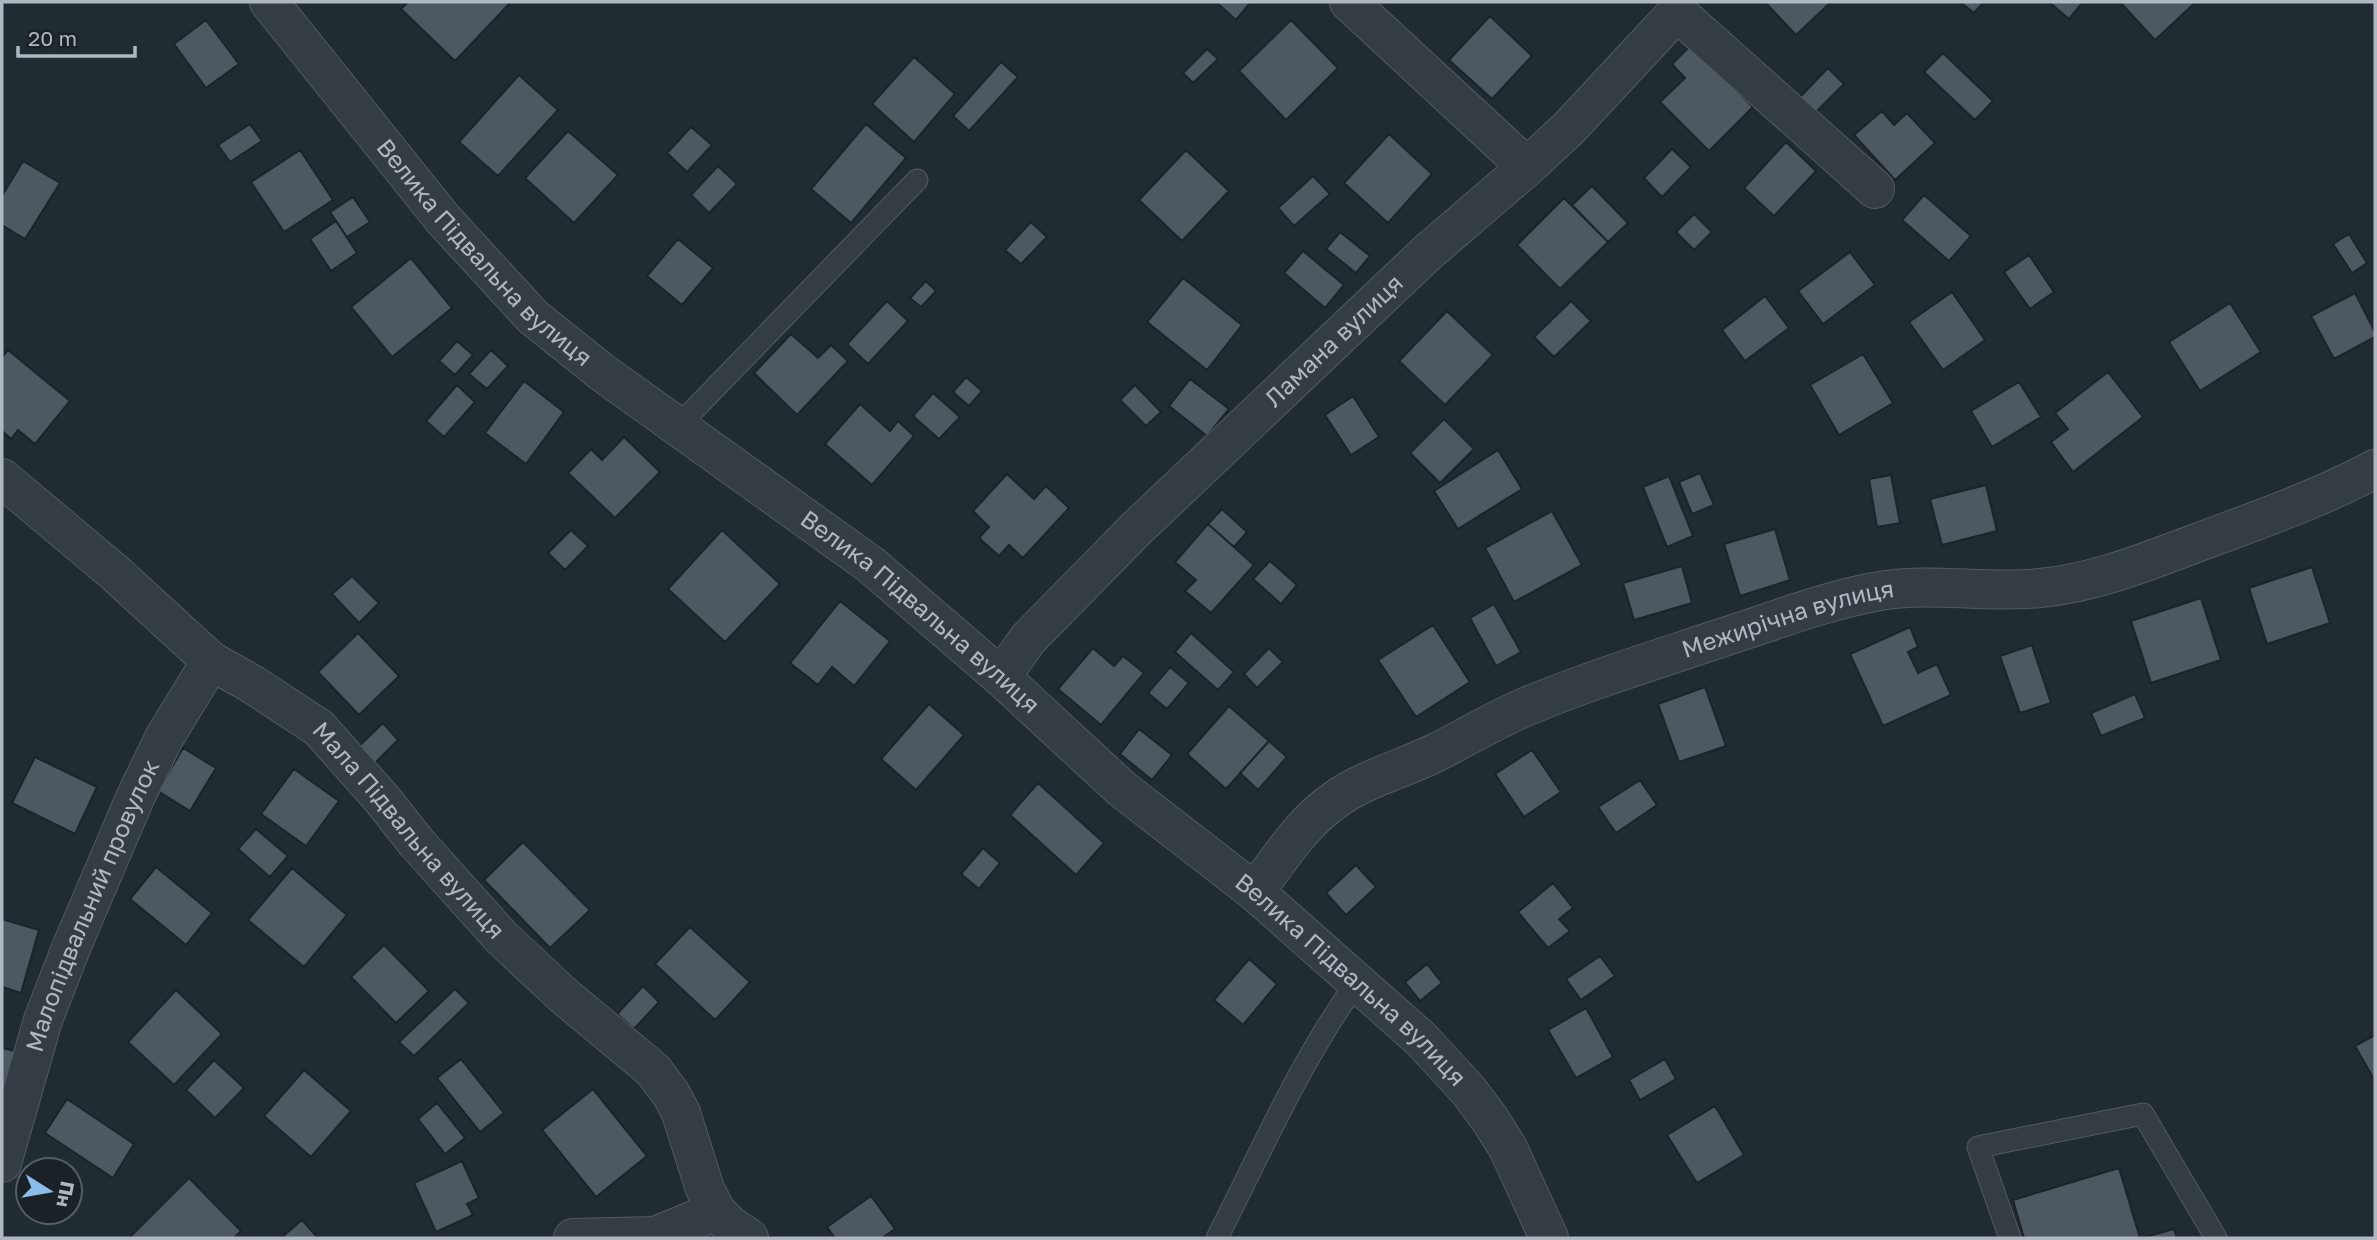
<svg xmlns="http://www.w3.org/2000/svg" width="2377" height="1240" viewBox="0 0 2377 1240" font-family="'Golos Text',sans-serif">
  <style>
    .building { fill: #4d5861; stroke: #1c242a; stroke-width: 2 }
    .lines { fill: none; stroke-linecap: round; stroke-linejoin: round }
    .service-casing { stroke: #525b61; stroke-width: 23 }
    .minor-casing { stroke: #525b61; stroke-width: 40 }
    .service { stroke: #343d43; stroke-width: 21 }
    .minor { stroke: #343d43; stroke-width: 38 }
    .labels { text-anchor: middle; stroke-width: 7; stroke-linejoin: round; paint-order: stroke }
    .street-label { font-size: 24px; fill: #afb8c0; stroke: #1a2228 }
  </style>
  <rect width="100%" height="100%" fill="#212b32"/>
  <path class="building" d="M408,2H511L455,61L401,9Z
    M1216,2H1251L1236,20Z
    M1765,2H1831L1796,35Z
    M1960,2H1984L1974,13Z
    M2049,2H2083L2069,19Z
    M2120,2H2196L2155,40Z
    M1490,16L1532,56L1492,99L1449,60Z
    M206,20L239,64L206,88L174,44Z
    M1291,20L1338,68L1286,120L1239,71Z
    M1691,45L1753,107L1709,151L1660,102L1685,78L1672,64Z
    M1207,49L1218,59L1193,83L1183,73Z
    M1943,53L1993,101L1975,120L1924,72Z
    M914,57L955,94L914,142L872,104Z
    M1001,62L1018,77L969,131L953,116Z
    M1828,68L1844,84L1812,116L1797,100Z
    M519,75L558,110L498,176L459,142Z
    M1882,111L1894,125L1907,113L1935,143L1895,180L1854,135Z
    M250,124L262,141L230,162L218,145Z
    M866,124L906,158L851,223L811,189Z
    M691,127L712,145L687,172L667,153Z
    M568,131L618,175L574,223L525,178Z
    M1389,134L1432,174L1388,223L1344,183Z
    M1786,142L1816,171L1774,216L1744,188Z
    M1672,149L1691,167L1662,197L1644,178Z
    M300,150L333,200L284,232L251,182Z
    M1186,150L1229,191L1182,241L1139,200Z
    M23,161L60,183L25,239L2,225V196Z
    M718,166L737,184L709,213L691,195Z
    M1313,176L1330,194L1294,226L1278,208Z
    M1592,186L1628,223L1608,242L1572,205Z
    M1924,195L1971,236L1949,261L1902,220Z
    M353,197L370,222L347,237L330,212Z
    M1564,198L1608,242L1560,289L1517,245Z
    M1694,214L1712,232L1694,250L1676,232Z
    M336,221L357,253L331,271L310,239Z
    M1031,222L1047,237L1021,264L1005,250Z
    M1340,232L1370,256L1356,273L1326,249Z
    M2349,234L2367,263L2352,273L2333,244Z
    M678,239L713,268L682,305L647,276Z
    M1303,251L1344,285L1325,308L1284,273Z
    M1850,252L1875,285L1823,324L1798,291Z
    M2029,255L2054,292L2030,309L2004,272Z
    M411,258L452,308L392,357L351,307Z
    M1183,278L1242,325L1207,370L1147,322Z
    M926,281L936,291L921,307L910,298Z
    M1952,292L1985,340L1943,370L1909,322Z
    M2355,293L2375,332V337L2334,359L2311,316Z
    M1765,296L1789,328L1745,361L1722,330Z
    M887,301L908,321L868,364L847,344Z
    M1571,301L1591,321L1554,357L1534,337Z
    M2230,303L2261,352L2200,391L2169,342Z
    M1447,311L1493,355L1445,405L1399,361Z
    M791,334L818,358L831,345L848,361L797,415L754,373Z
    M457,341L473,355L455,375L439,361Z
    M8,350L70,401L35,444L18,430L11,439L2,431V357Z
    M491,350L508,366L487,389L469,374Z
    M1863,354L1893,403L1839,435L1810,385Z
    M2108,372L2143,417L2073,472L2051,442L2068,429L2055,413Z
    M966,377L982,391L969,406L953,392Z
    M1190,379L1229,409L1207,436L1169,406Z
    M524,381L564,412L526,464L485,433Z
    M2019,382L2041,417L1992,447L1971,411Z
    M457,385L475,402L444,437L426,421Z
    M1135,385L1161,412L1146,426L1120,400Z
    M933,393L960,417L939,439L913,416Z
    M1353,396L1379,437L1351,455L1325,415Z
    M860,404L890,431L898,421L914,436L872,485L825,444Z
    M1444,419L1474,449L1440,483L1410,453Z
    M624,437L660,472L615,518L568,473L591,449L602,460Z
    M1498,450L1522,489L1458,529L1434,491Z
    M1700,473L1714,505L1692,514L1679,482Z
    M1007,474L1034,499L1046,486L1069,508L1023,558L1009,545L999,556L979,538L989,527L973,511Z
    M1891,475L1900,523L1877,527L1869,479Z
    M1669,476L1693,536L1667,547L1643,487Z
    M1986,485L1997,531L1942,545L1930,499Z
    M1222,509L1247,532L1234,547L1208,524Z
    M1552,511L1582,565L1514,602L1485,548Z
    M1208,524L1254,565L1211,613L1185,591L1196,580L1175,562Z
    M1775,529L1790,580L1740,596L1724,544Z
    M571,530L588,546L565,570L548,553Z
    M722,530L780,584L725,642L668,589Z
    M1270,561L1297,585L1281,604L1253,579Z
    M1682,566L1692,603L1634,620L1623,583Z
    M2312,567L2330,623L2267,644L2249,588Z
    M352,576L379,603L359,623L332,594Z
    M2201,598L2221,660L2151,683L2131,621Z
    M840,601L890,641L854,686L832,667L818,685L790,663Z
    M1494,604L1521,652L1496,666L1470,618Z
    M1433,625L1470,682L1416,717L1378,660Z
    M1910,627L1918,647L1908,652L1918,673L1937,664L1951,695L1883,726L1850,654Z
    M358,633L399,676L359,715L318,672Z
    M1191,633L1234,672L1218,690L1175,652Z
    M2032,645L2051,703L2020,713L2000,656Z
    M1093,648L1114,666L1123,656L1144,673L1101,725L1058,689Z
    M1269,648L1283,662L1257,688L1244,674Z
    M1170,667L1189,683L1167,709L1148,693Z
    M1705,687L1726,746L1679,762L1658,704Z
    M2135,694L2145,718L2101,736L2091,713Z
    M929,704L964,735L916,790L881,759Z
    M1229,706L1269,741L1226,789L1187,754Z
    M383,723L398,740L375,763L359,746Z
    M1139,729L1172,755L1152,780L1120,754Z
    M1269,741L1287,757L1258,790L1240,773Z
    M183,748L216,768L190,811L158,791Z
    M1532,750L1561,792L1524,817L1495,774Z
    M35,757L97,787L75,834L12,803Z
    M294,769L339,801L306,846L261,814Z
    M1640,780L1657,805L1616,833L1598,807Z
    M1038,783L1104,843L1076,875L1010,815Z
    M256,829L288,856L270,877L238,849Z
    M523,842L590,910L550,948L484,880Z
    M983,848L1000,863L979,889L961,874Z
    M1356,865L1376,887L1346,915L1326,893Z
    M156,867L212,913L186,945L130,899Z
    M292,868L347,915L304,967L248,920Z
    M1553,883L1573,908L1559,919L1570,931L1548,948L1518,912Z
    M2,919L39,930L21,993L2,987Z
    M690,927L750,982L715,1020L655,964Z
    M384,945L429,991L396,1023L351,977Z
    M1600,956L1615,976L1581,1000L1566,979Z
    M1249,959L1277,984L1243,1025L1214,1000Z
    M1427,964L1442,983L1420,1001L1405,982Z
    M643,986L659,1002L634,1029L617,1014Z
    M455,989L469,1003L414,1056L399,1042Z
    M176,990L222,1034L174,1085L128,1042Z
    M1586,1008L1613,1057L1576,1078L1548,1030Z
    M2375,1035V1081L2355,1046Z
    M2,1048L15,1051L4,1089L2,1088Z
    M461,1059L504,1113L480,1132L437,1078Z
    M1665,1059L1676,1079L1640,1100L1629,1080Z
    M214,1060L244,1088L215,1118L186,1090Z
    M304,1070L351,1111L311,1157L264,1116Z
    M593,1089L647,1156L596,1197L542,1130Z
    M67,1099L134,1144L113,1178L45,1133Z
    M437,1103L465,1138L445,1154L418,1119Z
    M1715,1106L1744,1155L1697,1183L1667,1135Z
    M462,1161L479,1198L467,1204L473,1215L436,1232L414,1183Z
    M2119,1168L2140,1238H2024L2013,1200Z
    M189,1178L241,1231L234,1238H129Z
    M871,1196L895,1229L882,1238H835L827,1227Z
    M302,1220L318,1238H286L283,1236Z
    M2174,1229L2177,1238H2142Z"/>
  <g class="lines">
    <g class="service-casing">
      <path id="service" d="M678,426L917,180
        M1217,1238C1261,1152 1300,1061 1357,982
        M2010,1238L1978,1147L2143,1114L2216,1238"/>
    </g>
    <g class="minor-casing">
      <g id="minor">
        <path id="s1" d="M269,2L443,219L533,317L603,373L871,565L1001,677L1122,789L1255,892L1421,1039L1468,1090L1489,1118L1508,1148L1549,1238"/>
        <path d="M1349,2L1527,167"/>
        <path id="s2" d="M2,478L114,572L211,661L252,684L319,728L382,799L416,842L501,937L563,995L653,1070L671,1094L681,1113L705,1189L716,1211L730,1225L749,1238"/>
        <path id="s3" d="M1001,677L1028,639L1136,529L1427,253L1527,167L1569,128L1677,12L1875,189"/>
        <path id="s4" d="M1255,892C1279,859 1302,823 1335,800C1365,778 1403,769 1435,753C1465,738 1493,721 1523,708C1587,681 1655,660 1721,638C1771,622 1822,602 1874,592C1929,581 1984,594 2040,588C2095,583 2148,561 2199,542C2258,520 2319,499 2375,469"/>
        <path id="s5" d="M2,1163L43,1020L71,948L135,798L164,738L211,661"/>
        <path d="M573,1238L655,1236L716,1211"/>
      </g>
    </g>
    <use href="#service" class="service"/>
    <use href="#minor" class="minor"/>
  </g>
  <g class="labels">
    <g class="street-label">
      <text dy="8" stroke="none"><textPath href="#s1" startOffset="331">Велика Підвальна вулиця</textPath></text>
      <text dy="8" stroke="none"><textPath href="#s3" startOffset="474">Ламана вулиця</textPath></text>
      <text dy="8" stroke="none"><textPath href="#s1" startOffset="898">Велика Підвальна вулиця</textPath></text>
      <text dy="8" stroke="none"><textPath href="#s4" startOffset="612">Межирічна вулиця</textPath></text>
      <text dy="8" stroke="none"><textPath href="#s2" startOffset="541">Мала Підвальна вулиця</textPath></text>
      <text dy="8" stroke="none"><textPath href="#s5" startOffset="273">Малопідвальний провулок</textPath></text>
      <text dy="8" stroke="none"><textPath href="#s1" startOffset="1465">Велика Підвальна вулиця</textPath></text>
    </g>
  </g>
  <rect width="2377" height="1240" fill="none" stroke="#afb8c0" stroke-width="7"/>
  <g transform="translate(49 1191) rotate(101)"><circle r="33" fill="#1a2228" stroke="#565e65" stroke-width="2"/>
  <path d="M0-5L12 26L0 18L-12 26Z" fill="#8cbde8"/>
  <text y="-10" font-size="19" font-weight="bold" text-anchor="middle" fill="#afb8c0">Пн</text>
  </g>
  <path d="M18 46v10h117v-10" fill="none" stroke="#afb8c0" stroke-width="3.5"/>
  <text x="28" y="46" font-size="21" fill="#afb8c0" stroke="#1a2228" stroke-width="5" paint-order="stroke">20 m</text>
</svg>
